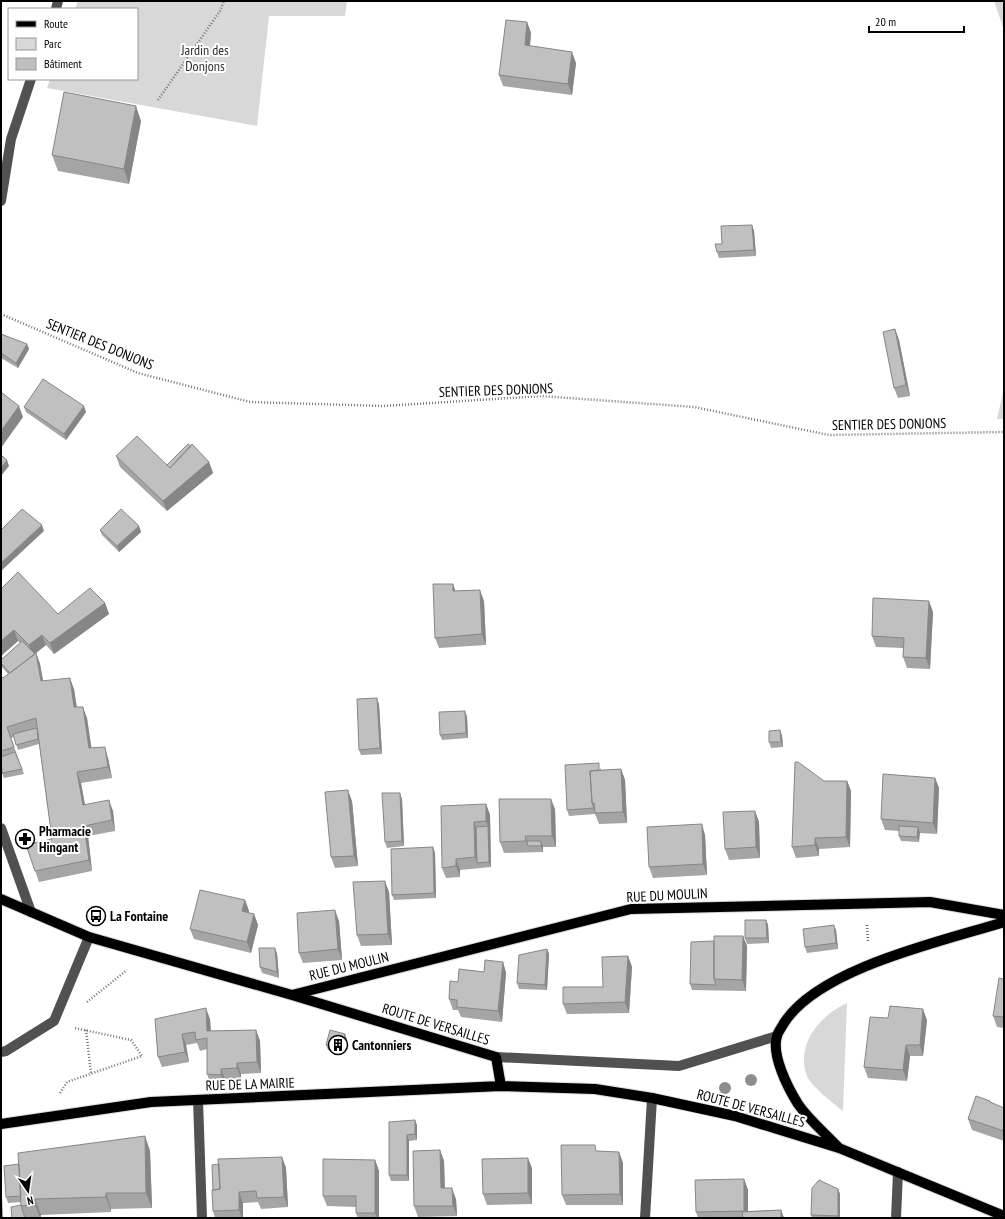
<svg xmlns="http://www.w3.org/2000/svg" width="1005" height="1219" viewBox="0 0 1005 1219" font-family="'PT Sans Narrow',sans-serif">
  <style>
    .green { fill: #d8d8d8 }
    .lines { fill: none; stroke-linecap: round; stroke-linejoin: round }
    .major-casing { stroke: #dbdbdb; stroke-width: 12 }
    .path { stroke: #737373; stroke-width: 2.5; stroke-dasharray: 1 2; stroke-linecap: butt }
    .minor { stroke: #515151; stroke-width: 10 }
    .major { stroke: #000; stroke-width: 10 }
    .tree { fill: #8d8d8d }
    .wall { fill: #a5a5a5 }
    .shaded-wall { fill: #868686 }
    .building { fill: #c0c0c0; stroke: #868686 }
    .labels { text-anchor: middle; stroke-width: 4; stroke-linejoin: round; paint-order: stroke }
    .park-label { font-size: 14px; fill: #2f2f2f; stroke: #fff }
    .street-label { font-size: 14px; fill: #000; stroke: #fff }
    .poi-label { font-size: 14px; font-weight: bold; fill: #000; stroke: #fff; text-anchor: start }
  </style>
  <rect width="100%" height="100%" fill="#fff"/>
  <path class="green" d="M78,1H347L345,16H269L257,126L47,88L50,79H137V9H75Z
    M994,1H1004V30Z
    M1004,388V419H997Z
    M847,1003L843,1111C834,1104 811,1086 807,1076C795,1045 820,1015 847,1003Z"/>
  <g class="lines">
    <g class="major-casing">
      <path id="major" d="M1,899L89,937L292,995L496,1057L501,1086
        M292,995L631,909L930,902L1004,915
        M1,1124L151,1102L501,1086L595,1089L652,1098L735,1116L839,1148L1004,1216
        M838,1147C825,1133 809,1120 798,1104C788,1088 771,1055 777,1036C778,1032 782,1027 784,1023C819,968 943,941 1004,922"/>
    </g>
    <path class="path" d="M158,100L220,11L224,1
      M1,314L138,373L250,402L384,406L541,396L694,407L829,435L1004,432
      M867,925L868,942
      M87,1002L127,970
      M86,1030L91,1073
      M60,1093L67,1082L142,1056L131,1040L75,1028"/>
    <path class="minor" d="M56,9L58,1
      M1,201L11,139L31,79
      M1,828L31,912
      M1,1052L6,1051L54,1021L89,937
      M496,1057L679,1066L777,1036
      M198,1100L202,1218
      M645,1218L652,1098
      M896,1218L898,1172"/>
    <use href="#major" class="major"/>
  </g>
  <g class="tree">
    <circle cx="751" cy="1080" r="6"/>
    <circle cx="725" cy="1088" r="6"/>
  </g>
  <path class="wall" d="M527,22L531,33L530,46L576,63L572,95L503,86L499,75Z
    M141,121L129,184L58,171L52,155Z
    M752,225L754,231L756,256L719,258L717,252L722,244Z
    M895,329L899,340L910,396L898,398L894,388Z
    M1,334L27,344L29,349L18,368L1,358Z
    M24,407L86,412L66,440L26,412Z
    M116,456L167,465L209,462L213,473L167,511L120,467Z
    M139,526L141,532L119,552L102,535L100,530Z
    M453,584L455,591L484,601L486,645L439,648L435,638Z
    M1,589L58,614L105,603L109,614L54,654L46,645L36,653L40,664L43,681L74,689L77,707L87,718L91,748L108,758L112,778L81,783L85,805L113,811L115,831L88,836L92,871L39,882L26,845L52,839L39,744L18,750L14,737L11,738L24,774L4,778L1,771V676L3,678L8,674L2,667L1,660L20,643L18,641L1,656Z
    M933,612L930,669L907,668L903,657V648L876,647L872,636Z
    M379,704L382,754L361,755L359,750Z
    M465,711L467,717L468,738L442,740L440,735Z
    M780,730L782,736L783,747L771,748L769,742Z
    M601,768V770L621,769L625,780L627,823L599,824L595,814L569,816L567,810Z
    M935,778L939,788L937,834L919,833V842L901,841L899,836V831L885,830L881,819Z
    M824,781H847L851,791L850,847L819,849V856L796,858L792,847Z
    M402,799L404,846L387,848L385,842Z
    M352,801L358,866L335,868L331,857Z
    M486,804L490,815L491,867L460,870V877L446,878L442,868Z
    M555,809L556,847H543V852L504,853L500,842Z
    M755,811L759,822L760,858L729,860L725,849Z
    M705,835L707,875L653,878L649,867Z
    M433,847L435,853L436,898L394,900L392,895Z
    M389,892L392,945L361,946L357,935Z
    M245,900L249,911L248,913L254,914L258,925L251,953L194,939L190,929Z
    M766,920L768,925L769,943L747,944L745,938Z
    M339,921L342,960L303,963L299,953Z
    M836,930L838,949L807,953L805,947Z
    M743,936L747,946L746,991L692,990L690,984L714,941Z
    M547,949L549,954L547,990L519,989L517,983Z
    M277,953L279,978L262,973L260,967Z
    M628,956L632,967L629,1013L567,1014L563,1004L603,987Z
    M503,962L506,973L502,1022L461,1017L458,1010H453L449,999L458,982L484,972Z
    M1004,979V1028L997,1027L993,1016Z
    M888,1018L927,1020L923,1056H910L907,1081L868,1078L864,1067Z
    M155,1019H210L211,1031L256,1030L260,1041L261,1073L241,1074V1079H225V1085H211L207,1074V1049L200,1051L197,1043L186,1045L189,1062L162,1067L158,1057Z
    M345,1034L347,1040L344,1054L328,1050L326,1045Z
    M990,1101L991,1103L1004,1108V1141L972,1130L968,1119Z
    M389,1122L417,1125V1140L409,1141V1181H391L389,1175Z
    M145,1136L150,1151L152,1208L111,1209V1212L41,1215V1218H12L21,1205V1202L8,1203L6,1197Z
    M440,1150L444,1161L445,1188L456,1199L457,1216L418,1217L414,1206Z
    M597,1151L619,1152L623,1163V1205H566L562,1195Z
    M282,1157L286,1168L288,1207L261,1209L258,1202L243,1203V1218H215L213,1211V1190L219,1164Z
    M375,1160L379,1171V1218H358L356,1213V1207L327,1206L323,1196Z
    M532,1168V1204L487,1205L483,1194Z
    M744,1179L748,1190V1211L781,1210L784,1218H698L696,1212Z
    M838,1189L840,1194V1218H812L811,1215Z"/>
  <path class="shaded-wall" d="M527,22L531,33L529,56L525,45Z
    M572,52L576,63L572,95L568,84Z
    M136,106L141,121L129,184L124,169Z
    M752,225L754,231L756,256L754,250Z
    M895,329L899,340L910,396L906,385Z
    M27,344L29,349L18,368L16,363Z
    M19,406L23,417L1,448V431Z
    M84,406L86,412L66,440L64,434Z
    M7,460L9,466L1,476V468Z
    M209,462L213,473L167,511L163,501Z
    M42,525L44,531L1,571V563Z
    M139,526L141,532L119,552L117,546Z
    M453,584L457,595L453,591Z
    M480,590L484,601L486,645L482,634Z
    M929,601L933,612L930,669L926,658Z
    M105,603L109,614L54,654L50,643Z
    M14,630L18,641L1,656V641Z
    M42,635L46,645L36,653L40,664L45,692L29,645Z
    M70,678L74,689L78,718L74,707Z
    M377,698L379,704L382,754L380,748Z
    M83,707L87,718L93,758L89,748Z
    M465,711L467,717L468,738L466,733Z
    M780,730L782,736L783,747L781,742Z
    M105,747L108,758L112,778L108,767Z
    M621,769L625,780L627,823L623,812Z
    M77,772L81,783L87,816L83,805Z
    M935,778L939,788L937,834L933,823Z
    M847,781L851,791L850,847L846,837Z
    M348,790L352,801L358,866L354,856Z
    M400,793L402,799L404,846L402,841Z
    M551,799L555,809L556,847L552,836Z
    M109,800L113,811L115,831L112,820Z
    M486,804L490,815L491,867L489,862L488,826L486,821Z
    M755,811L759,822L760,858L756,847Z
    M474,822L478,833L477,863L475,857Z
    M702,824L705,835L707,875L703,864Z
    M84,826L88,836L92,871L89,860Z
    M918,827L920,833L919,842L917,837Z
    M815,838L819,849V856L815,845Z
    M541,841L543,846V852L541,846Z
    M433,847L435,853L436,898L434,893Z
    M456,859L460,870V877L456,866Z
    M385,881L389,892L392,945L388,934Z
    M245,900L249,911L246,922L242,911Z
    M335,910L339,921L342,960L338,949Z
    M254,914L258,925L251,953L247,942Z
    M766,920L768,925L769,943L767,938Z
    M834,925L836,930L838,949L836,943Z
    M743,936L747,946L746,991L742,980Z
    M275,948L277,953L279,978L277,972Z
    M547,949L549,954L547,990L545,985Z
    M628,956L632,967L629,1013L625,1002Z
    M503,962L506,973L502,1022L498,1011Z
    M206,1008L210,1019L211,1041L207,1031Z
    M923,1009L927,1020L923,1056L920,1045Z
    M256,1030L260,1041L261,1073L257,1062Z
    M182,1034L186,1045L189,1062L185,1052Z
    M345,1034L347,1040L344,1054L342,1049Z
    M906,1045L910,1056L907,1081L903,1070Z
    M237,1063L241,1074V1079L237,1068Z
    M221,1069L225,1079V1085L221,1075Z
    M415,1120L417,1125V1140L415,1134Z
    M407,1135L409,1141V1181L407,1175Z
    M145,1136L150,1151L152,1208L146,1193Z
    M440,1150L444,1161L445,1199L441,1188Z
    M619,1152L623,1163V1205L620,1194Z
    M282,1157L286,1168L288,1207L284,1197Z
    M528,1158L532,1168V1204L528,1193Z
    M375,1160L379,1171V1218H377L375,1213Z
    M744,1179L748,1190V1218L744,1211Z
    M452,1188L456,1199L457,1216L453,1206Z
    M838,1189L840,1194V1218H839L838,1216Z
    M239,1192L243,1203V1218H242L239,1210Z
    M106,1193L111,1209V1212L106,1197Z
    M1,1195L2,1197L3,1218H1Z
    M35,1199L41,1215V1218H40L35,1205Z
    M781,1210L784,1218H781Z"/>
  <path class="building" d="M506,20L527,22L525,45L572,52L568,84L499,75Z
    M64,92L136,106L124,169L52,155Z
    M752,225L754,250L717,252L715,244H722L721,226Z
    M895,329L906,385L894,388L883,332Z
    M1,334L27,344L16,363L1,353Z
    M43,379L84,406L64,434L24,407Z
    M1,392L19,406L1,431Z
    M137,436L170,468L192,444L209,462L163,501L116,456Z
    M188,444L191,446L170,468L167,465Z
    M1,455L7,460L1,468Z
    M22,509L42,525L1,563V530Z
    M121,509L139,526L117,546L100,530Z
    M18,572L58,614L90,588L105,603L50,643L42,635L29,645L14,630L1,641V589Z
    M433,584H453V591L480,590L482,634L435,638Z
    M873,598L929,601L926,658L903,657L904,638L872,636Z
    M22,641L35,654L10,673L1,663V660Z
    M36,653L41,681L70,678L74,707H83L89,748L105,747L108,767L77,772L83,805L109,800L112,820L84,826L89,860L35,871L26,845L52,839L36,718L7,727L14,747L1,751V676L3,678Z
    M377,698L380,748L359,750L357,699Z
    M465,711L466,733L440,735L439,712Z
    M37,728L38,739L16,745L13,734Z
    M780,730L781,742H769V731Z
    M15,752L22,769L2,773L1,757Z
    M795,762H798L824,781H847L846,837L815,838V845L792,847Z
    M599,763V770L590,771L592,803L594,808L567,810L565,765Z
    M621,769L623,812L595,813L594,803H592L590,771Z
    M883,774L935,778L933,823L881,819Z
    M348,790L354,856L331,857L325,792Z
    M382,793H400L402,841L385,842Z
    M499,799H551L552,836H525L526,841L500,842Z
    M486,804V821L474,822L475,857L456,859V866L442,868L441,806Z
    M755,811L756,847L725,849L723,812Z
    M702,824L703,864L649,867L647,827Z
    M488,826L489,862L477,863L476,827Z
    M899,826L918,827L917,837L899,836Z
    M527,841H541V846H528Z
    M433,847L434,893L392,895L391,849Z
    M385,881L388,934L357,935L353,882Z
    M200,890L245,900L242,911L254,914L247,942L190,929Z
    M335,910L338,949L299,953L297,913Z
    M745,920H766L767,938H745Z
    M834,925L836,943L805,947L803,929Z
    M714,936H743L742,980L714,979Z
    M714,941V979L716,985L690,984L691,942Z
    M259,948H275L277,972L260,967Z
    M547,949L545,985L517,983L519,955Z
    M628,956L625,1002L563,1004V987H603L602,957Z
    M485,960L503,962L498,1011L457,1007V1000L449,999L450,981L458,982L459,969L484,972Z
    M999,978L1004,979V1017L993,1016Z
    M890,1006L923,1009L920,1045H906L903,1070L864,1067L870,1017L888,1018Z
    M206,1008L207,1031L256,1030L257,1062L237,1063V1068L221,1069V1075L207,1074V1038L196,1040L195,1032L182,1034L185,1052L158,1057L155,1019Z
    M330,1030L345,1034L342,1049L326,1045Z
    M976,1096L990,1101V1102L1004,1108V1131L968,1119Z
    M415,1120V1134L407,1135V1175H389V1122Z
    M145,1136L146,1193H106V1197L35,1199V1205L21,1206L18,1153Z
    M561,1145H595L596,1151L619,1152L620,1194L562,1195Z
    M440,1150L441,1188H452L453,1206H414L413,1151Z
    M282,1157L284,1197L257,1198L256,1191L239,1192V1210L213,1211L212,1190L220,1189L218,1159Z
    M528,1158V1193L483,1194L482,1159Z
    M323,1159L375,1160V1213H356V1196H323Z
    M19,1164L21,1196L6,1197L4,1166Z
    M219,1164L220,1189L213,1190L212,1165Z
    M744,1179V1211L696,1212L695,1180Z
    M819,1180L838,1189V1216L811,1215L812,1188Z
    M21,1205L24,1215L25,1218H12L11,1207Z
    M781,1210V1218H743L742,1212Z"/>
  <defs>
    <g id="pharmacy-ring" transform="scale(1)"><circle r="9.5" fill="#fff" stroke="#000" stroke-width="1.5"/><path d="M-2-6h4v4h4v4h-4v4h-4v-4h-4v-4h4Z" fill="#000"/></g>
    <g id="bus-ring" transform="scale(1)"><circle r="9.5" fill="#fff" stroke="#000" stroke-width="1.5"/><path d="M-5-6H5V4H4V6H2V4H-2V6H-4V4H-5ZM-3.5-4V0h7V-4ZM-3.5 1.2v1.5H-2V1.2ZM2 1.2v1.5H3.5V1.2Z" fill="#000"/></g>
    <g id="building-ring" transform="scale(1)"><circle r="9.5" fill="#fff" stroke="#000" stroke-width="1.5"/><path d="M-4-6H4V6H1V3H-1V6H-4ZM-2.5-4.3h1.7v1.8h-1.7ZM.8-4.3h1.7v1.8H.8ZM-2.5-1h1.7V.8h-1.7ZM.8-1h1.7V.8H.8Z" fill="#000"/></g>
  </defs>
  <g fill-rule="evenodd">
    <use href="#pharmacy-ring" x="25" y="839"/>
    <use href="#bus-ring" x="96" y="916"/>
    <use href="#building-ring" x="338" y="1045"/>
  </g>
  <g class="labels">
    <g class="park-label">
      <text x="205" y="55">Jardin des<tspan x="205" dy="16">Donjons</tspan></text>
    </g>
    <g class="street-label">
      <text transform="translate(100 344) rotate(22)" y="5">SENTIER DES DONJONS</text>
      <text transform="translate(496 390) rotate(-2)" y="5">SENTIER DES DONJONS</text>
      <text transform="translate(889 424) rotate(-1)" y="5">SENTIER DES DONJONS</text>
      <text transform="translate(667 895) rotate(-3)" y="5">RUE DU MOULIN</text>
      <text transform="translate(349 966) rotate(-14)" y="5">RUE DU MOULIN</text>
      <text transform="translate(436 1024) rotate(17)" y="5">ROUTE DE VERSAILLES</text>
      <text transform="translate(250 1084) rotate(-2)" y="5">RUE DE LA MAIRIE</text>
      <text transform="translate(751 1108) rotate(15)" y="5">ROUTE DE VERSAILLES</text>
    </g>
    <g class="poi-label">
      <text x="39" y="836">Pharmacie<tspan x="39" dy="16">Hingant</tspan></text>
      <text x="110" y="921">La Fontaine</text>
      <text x="352" y="1050">Cantonniers</text>
    </g>
  </g>
  <rect width="1005" height="1219" fill="none" stroke="#000000" stroke-width="4"/>
  <rect x="8" y="8" width="130" height="72" fill="#ffffff" stroke="#999999"/>
  <rect x="16" y="21" width="20" height="6" fill="#000000" stroke="#999999"/>
  <text x="44" y="28" font-size="12" fill="#000000">Route</text>
  <rect x="16" y="38" width="20" height="12" fill="#d8d8d8" stroke="#999999"/>
  <text x="44" y="48" font-size="12" fill="#000000">Parc</text>
  <rect x="16" y="58" width="20" height="12" fill="#c0c0c0" stroke="#999999"/>
  <text x="44" y="68" font-size="12" fill="#000000">Bâtiment</text>
  <g transform="translate(28 1191) rotate(167)" stroke="#ffffff" stroke-width="3" paint-order="stroke">
  <path d="M0-3L7 15L0 10L-7 15Z" fill="#000000"/>
  <text y="-6" font-size="11" font-weight="bold" text-anchor="middle" fill="#000000">N</text>
  </g>
  <path d="M869 26v6h95v-6" fill="none" stroke="#000000" stroke-width="2"/>
  <text x="875" y="26" font-size="12" fill="#000000" stroke="#ffffff" stroke-width="3" paint-order="stroke">20 m</text>
</svg>
